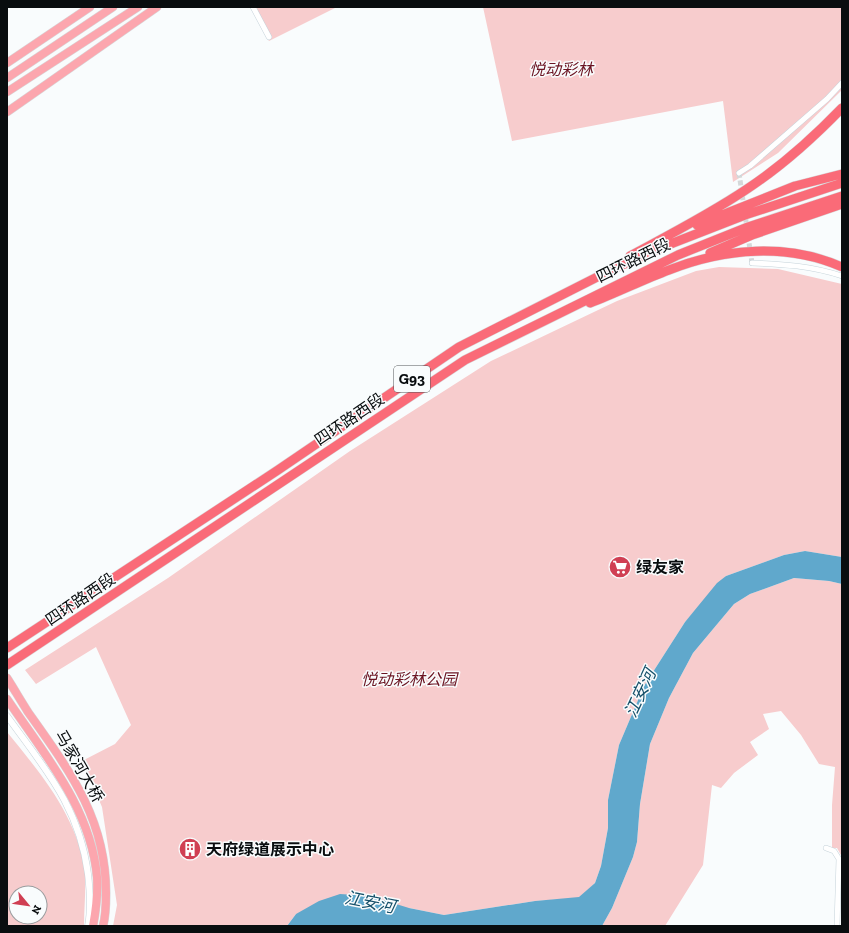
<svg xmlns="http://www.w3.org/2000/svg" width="849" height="933" viewBox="0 0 849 933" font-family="'Zilla Slab','Noto Sans SC',serif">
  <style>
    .green { fill: #f7cccd; fill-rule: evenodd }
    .water { fill: #60a8cc }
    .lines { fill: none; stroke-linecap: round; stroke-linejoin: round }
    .minor-tunnel { stroke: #d5d8d9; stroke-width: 5; stroke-dasharray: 5 2.5; stroke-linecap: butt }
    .minor-casing { stroke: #c6d3da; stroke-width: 6 }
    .tertiary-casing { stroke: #c6d3da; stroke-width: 7 }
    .primary-casing { stroke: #d8d8d9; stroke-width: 9 }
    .motorway-casing { stroke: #d8d8d9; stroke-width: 10 }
    .minor { stroke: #fff; stroke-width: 5 }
    .tertiary { stroke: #fff; stroke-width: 6 }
    .primary { stroke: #fca6ae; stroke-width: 8 }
    .motorway { stroke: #fa6b78; stroke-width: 9 }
    .labels { text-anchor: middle; stroke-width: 3; stroke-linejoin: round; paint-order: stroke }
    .shield { fill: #f9fcfd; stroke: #515556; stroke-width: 1 }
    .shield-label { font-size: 15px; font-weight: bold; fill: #090d0f }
    .park-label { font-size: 16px; font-style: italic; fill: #6b1422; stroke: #f9fcfd }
    .street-label { font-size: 16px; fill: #090d0f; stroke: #f9fcfd }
    .poi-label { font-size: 16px; font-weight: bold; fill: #090d0f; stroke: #f9fcfd; text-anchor: start }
    .water-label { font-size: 17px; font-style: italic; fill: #16506a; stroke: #f9fcfd }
  </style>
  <rect width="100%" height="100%" fill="#f9fcfd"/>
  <path class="green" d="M253,7H337L269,41Z
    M483,7H842V90L778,153L733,182L723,101L512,141Z
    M719,267L778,269L842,284V557L805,551L784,555L726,576L685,622L644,686L619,745L608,800V828L601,866L595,883L579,898L535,901L444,915L409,908L296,914L287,926H113L117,905L102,807L82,761L115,744L131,725L96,647L36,684L25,670L168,578L350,451L491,361L617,301L696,271Z
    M794,578L829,581L842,584V857L837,848H832V805L835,767L819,764L801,735L781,711L763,714L769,729L750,742L758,755L734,773L721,788L712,785L703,865L665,926H602L612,908L633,857L637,842L640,804L650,744L669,698L693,653L734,604L750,594Z
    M7,732C41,774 79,818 85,874C86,891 84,909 84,926H7ZM16,893H40V917H16Z"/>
  <path class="water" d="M805,551L842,557V584L829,581L794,578L750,594L734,604L693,653L669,698L650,744L640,804L637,842L633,857L612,908L602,926H287L296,914L319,901L340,894L370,896L409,908L444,915L535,901L579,897L595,883L601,866L608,828V800L619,745L644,686L685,622L717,583L726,576L784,555Z"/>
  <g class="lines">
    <path class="minor-tunnel" d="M739,173L747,228
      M748,236L752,263"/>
    <g class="minor-casing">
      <path id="minor" d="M253,7L269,37
        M739,173L750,166L827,99L842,83
        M752,263C783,264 812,266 842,276
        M826,848L834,851L839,859L837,926"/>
    </g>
    <g class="tertiary-casing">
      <path id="tertiary" d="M7,716C45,769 79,806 88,874C90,891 91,910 88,926"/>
    </g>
    <g class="primary-casing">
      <path id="primary" d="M7,63L90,7
        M7,78L113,7
        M7,92L138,7
        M7,112L157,7
        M7,678C14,689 21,701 28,712C69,770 106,818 106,893C106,904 106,915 103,926
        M7,699C44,754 91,808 97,877C98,893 96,910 93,926"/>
    </g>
    <g class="motorway-casing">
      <path id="motorway" d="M697,225L795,186L842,174
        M710,253L752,235L842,204
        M630,256C669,235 710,214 747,189C782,166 813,138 842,108
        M590,303C617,293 642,280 669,270C725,248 787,243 842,267
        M7,648L278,470L459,347L613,269L673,243L745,215L842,183
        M7,665L465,360L678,255L748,227L842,196"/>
    </g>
    <use href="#minor" class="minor"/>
    <use href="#tertiary" class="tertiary"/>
    <use href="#primary" class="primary"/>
    <use href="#motorway" class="motorway"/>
  </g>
  <defs>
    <g id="supermarket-disc" transform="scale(1.15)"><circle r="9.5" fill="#d03f53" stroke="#f9fcfd"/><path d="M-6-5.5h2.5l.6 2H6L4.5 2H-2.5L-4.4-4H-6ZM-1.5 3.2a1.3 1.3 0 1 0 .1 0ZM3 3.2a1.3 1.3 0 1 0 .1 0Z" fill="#fff"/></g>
    <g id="building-disc" transform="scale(1.15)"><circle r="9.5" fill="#d03f53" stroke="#f9fcfd"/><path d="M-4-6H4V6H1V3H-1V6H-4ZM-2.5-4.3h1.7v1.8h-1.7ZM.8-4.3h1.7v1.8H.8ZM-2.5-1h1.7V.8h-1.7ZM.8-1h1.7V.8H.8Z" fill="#fff"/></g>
  </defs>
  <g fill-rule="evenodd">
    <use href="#supermarket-disc" x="620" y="567"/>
    <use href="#building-disc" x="190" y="849"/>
  </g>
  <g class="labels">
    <rect class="shield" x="394" y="366" width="36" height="26" rx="3"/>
    <g class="shield-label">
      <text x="412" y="384">G93</text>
    </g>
    <g class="park-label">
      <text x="561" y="75">悦动彩林</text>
      <text x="409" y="685">悦动彩林公园</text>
    </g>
    <g class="street-label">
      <text transform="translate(633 260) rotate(-26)" y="6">四环路西段</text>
      <text transform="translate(349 419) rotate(-34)" y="6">四环路西段</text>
      <text transform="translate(80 599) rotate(-34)" y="6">四环路西段</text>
      <text transform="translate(80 766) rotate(60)" y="6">马家河大桥</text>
    </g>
    <g class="poi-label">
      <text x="636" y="573">绿友家</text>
      <text x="206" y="855">天府绿道展示中心</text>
    </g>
    <g class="water-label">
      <text transform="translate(640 693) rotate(-65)" y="6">江安河</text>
      <text transform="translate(370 902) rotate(11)" y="6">江安河</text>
    </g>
  </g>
  <rect width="849" height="933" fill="none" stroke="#090d0f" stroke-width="16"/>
  <g transform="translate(28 905) rotate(119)"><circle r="19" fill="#f9fcfd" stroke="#999c9e"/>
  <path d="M0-3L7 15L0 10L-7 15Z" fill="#d03f53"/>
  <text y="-6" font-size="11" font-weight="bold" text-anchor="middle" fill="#090d0f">N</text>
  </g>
</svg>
